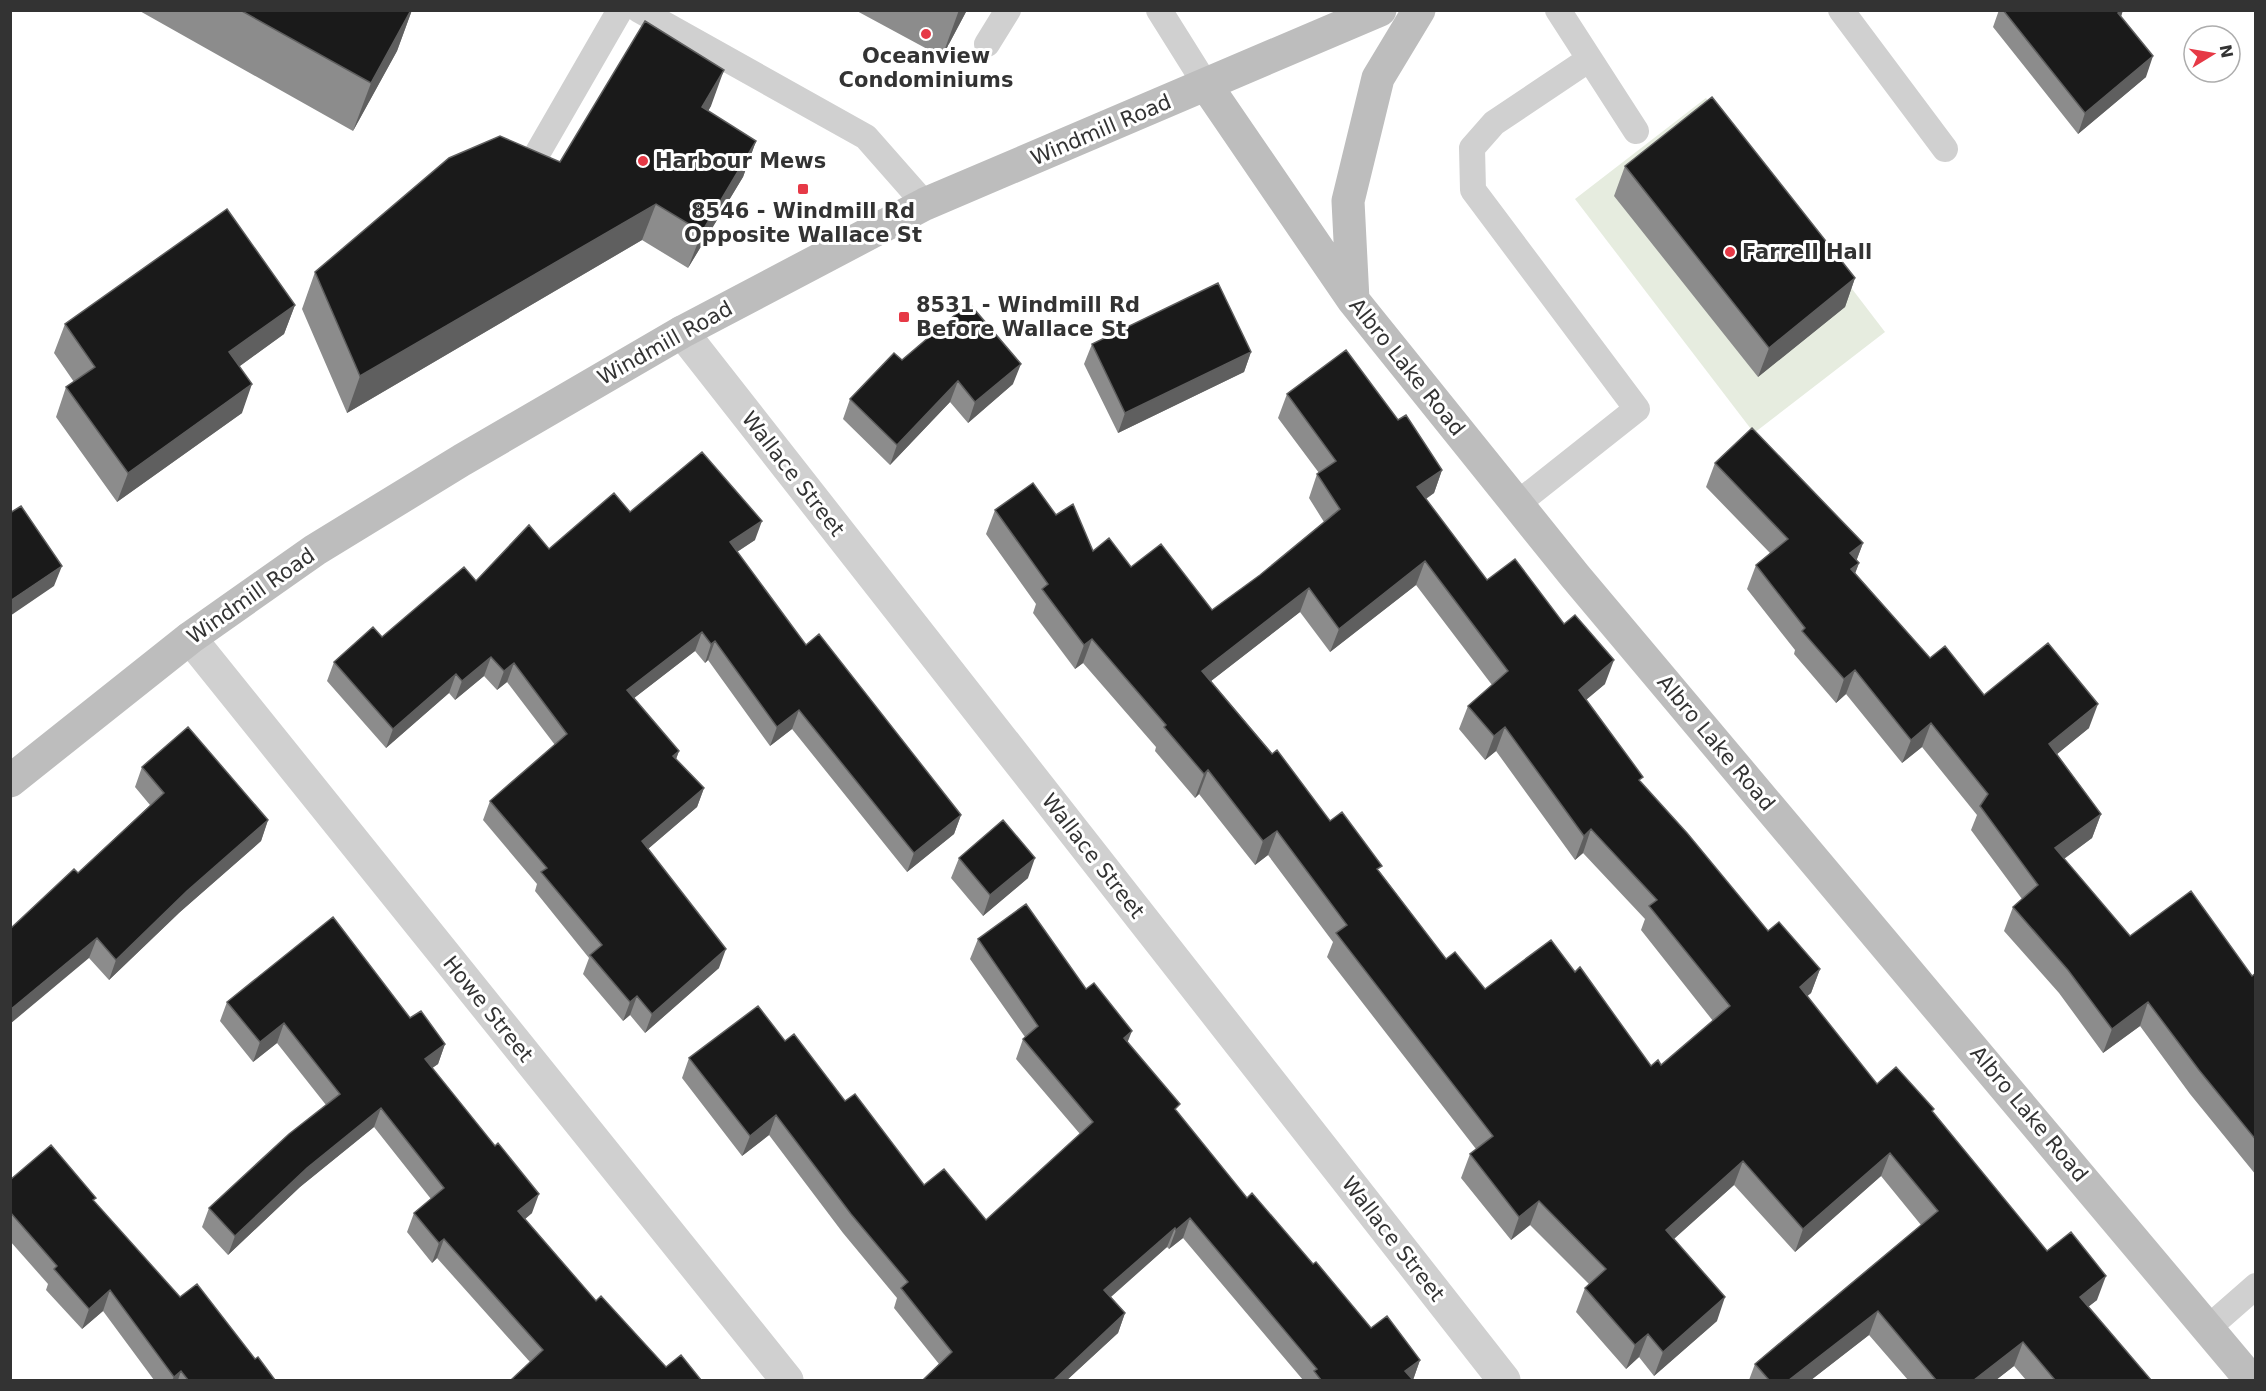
<svg xmlns="http://www.w3.org/2000/svg" width="2266" height="1391" viewBox="0 0 2266 1391" font-family="'DejaVu Sans',sans-serif">
  <style>
    .green { fill: #e6ecdf }
    .lines { fill: none; stroke-linecap: round; stroke-linejoin: round }
    .service { stroke: #d0d0d0; stroke-width: 26 }
    .minor { stroke: #d0d0d0; stroke-width: 33 }
    .secondary { stroke: #bdbdbd; stroke-width: 33 }
    .wall { fill: #8c8c8c; fill-rule: evenodd }
    .shaded-wall { fill: #5f5f5f }
    .building { fill: #1a1a1a; stroke: #5f5f5f; stroke-width: 1.5; fill-rule: evenodd }
    .poi-dot { fill: #e63946; stroke: #fff; stroke-width: 2 }
    .labels { text-anchor: middle; stroke-width: 6; stroke-linejoin: round; paint-order: stroke }
    .poi-label { font-size: 21px; font-weight: bold; fill: #333; stroke: #fff; text-anchor: start }
    .street-label { font-size: 21px; fill: #333; stroke: #fff }
  </style>
  <rect width="100%" height="100%" fill="#fff"/>
  <path class="green" d="M1706,98L1885,332L1754,433L1575,199Z"/>
  <g class="lines">
    <path class="service" d="M639,10L866,137L925,204
      M1159,10L1206,85
      M1558,10L1636,131
      M1841,10L1945,149
      M987,44L1008,10
      M537,154L620,10
      M1517,504L1637,409L1473,190L1472,148L1494,123L1588,60
      M2208,1328L2256,1286"/>
    <path class="minor" d="M682,332L1504,1380
      M190,638L787,1380"/>
    <path class="secondary" d="M1206,85L1353,300L1575,576L2251,1380
      M1353,300L1348,201L1378,78L1419,10
      M10,781L190,638L315,550L462,460L682,332L925,204L1380,10"/>
  </g>
  <path class="wall" d="M138,10H412L397,51L353,131Z
    M855,10H967L942,57Z
    M1999,10H2123L2121,17L2146,77L2078,134L1993,27Z
    M711,106L708,111L756,141L743,177L688,268L642,240L347,413L302,309L315,272L560,162Z
    M1625,166L1855,278L1845,307L1758,377L1614,196Z
    M295,305L284,334L240,366L242,413L117,502L56,417L66,387L74,382L54,353L65,324Z
    M1092,344L1251,352L1244,372L1118,433L1084,364Z
    M902,360L1013,384L968,423L950,402L890,465L843,419L850,399Z
    M1287,394L1398,420L1442,470L1434,493L1426,499L1487,580L1605,684L1586,700L1641,783L1768,931L1820,969L1811,993L1807,996L1877,1084L1933,1112L2047,1251L2097,1300L2088,1307L2151,1380H2026L2014,1366L1996,1380H1908L1869,1335L1811,1380H1749L1755,1364L1921,1225L1881,1176L1795,1252L1734,1185L1674,1239L1717,1321L1654,1376L1639,1357L1626,1369L1576,1312L1585,1288L1589,1284L1530,1225L1511,1240L1461,1178L1470,1154L1476,1149L1327,957L1333,942L1268,855L1255,865L1199,794L1195,798L1155,751L1156,747L1083,663L1075,669L1033,613L1036,604L986,534L995,510L1056,515L1093,551L1131,567L1212,610L1260,575L1324,522L1309,498L1317,474L1319,473L1278,418ZM1416,585L1492,685L1468,706L1459,729L1485,760L1496,751L1575,860L1583,853L1645,919L1641,930L1713,1021L1661,1065L1651,1066L1575,972L1485,989L1446,959L1380,872L1330,821L1211,681L1300,612L1330,652Z
    M1715,463L1863,543L1856,561L1859,563L1855,573L1930,658L1984,695L2089,728L2057,754L2101,814L2092,838L2064,859L2130,936L2252,976L2256,973V1175L2190,1094L2140,1026L2103,1053L2059,993L2004,931L2013,907L2022,899L1971,830L1977,815L1922,747L1902,763L1846,694L1836,703L1794,654L1795,650L1747,589L1756,565L1770,553L1706,487Z
    M630,512L755,540L737,552L806,645L961,815L954,834L907,872L792,729L770,746L708,660L705,663L695,651L634,698L679,751L676,759L704,788L697,807L648,849L719,968L645,1033L630,1015L623,1021L583,974L589,958L535,891L537,884L483,820L490,801L555,745L507,682L497,690L484,676L455,700L449,693L386,748L327,681L334,662L382,637L476,581Z
    M142,767L268,820L261,841L180,912L109,980L89,958L78,873L150,805L135,787Z
    M959,858L1028,878L983,916L951,878Z
    M978,939L1086,989L1128,1042L1177,1112L1247,1198L1313,1264L1371,1328L1420,1360L1413,1380H1303L1183,1238L1169,1249L1167,1247L1111,1297L1125,1313L1118,1333L1067,1380H923L939,1364L894,1308L897,1298L843,1233L769,1135L742,1156L682,1078L689,1058L785,1041L845,1101L924,1185L986,1220L1080,1134L1016,1059L1023,1039L1025,1037L970,959Z
    M227,1002L410,1018L445,1044L438,1064L432,1068L532,1213L525,1219L596,1301L666,1367L701,1380L530,1362L437,1258L432,1263L407,1232L414,1213L431,1199L374,1127L300,1187L228,1255L202,1227L209,1208L326,1105L277,1043L253,1062L220,1021Z
    M10,1180L94,1202L180,1297L255,1359L275,1380H154L103,1311L82,1329L46,1290L48,1284L10,1241Z"/>
  <path class="shaded-wall" d="M411,10H412L397,51L353,131L371,83Z
    M959,10H967L942,57Z
    M2121,10H2123L2117,28L2118,13Z
    M2153,56L2146,77L2078,134L2085,113Z
    M724,70L711,106L688,144L702,107Z
    M756,141L743,177L688,268L702,232Z
    M656,204L642,240L347,413L360,376Z
    M1855,278L1845,307L1758,377L1769,348Z
    M295,305L284,334L219,381L229,352Z
    M1251,352L1244,372L1118,433L1125,413Z
    M1021,364L1013,384L968,423L975,402Z
    M958,381L950,402L890,465L897,445Z
    M252,384L242,413L117,502L128,473Z
    M1442,470L1434,493L1408,511L1417,487Z
    M762,521L755,540L723,561L730,542Z
    M1863,543L1854,567L1850,553Z
    M1425,561L1416,585L1330,652L1339,629Z
    M1859,563L1850,587L1851,569Z
    M62,566L54,586L10,616V601Z
    M1309,588L1300,612L1193,695L1202,671Z
    M702,632L695,651L620,709L627,690Z
    M1092,639L1083,663L1075,669L1084,645Z
    M715,641L708,660L705,663L711,644Z
    M491,657L484,676L455,700L462,681Z
    M1614,660L1605,684L1570,713L1579,690Z
    M514,663L507,682L497,690L504,671Z
    M1855,670L1846,694L1836,703L1844,679Z
    M456,674L449,693L386,748L393,729Z
    M2098,704L2089,728L2040,768L2049,744Z
    M799,710L792,729L770,746L777,727Z
    M1931,723L1922,747L1902,763L1911,740Z
    M1505,727L1496,751L1485,760L1494,736Z
    M679,751L672,770L673,756Z
    M1208,770L1199,794L1195,798L1204,774Z
    M704,788L697,807L635,860L642,841Z
    M2101,814L2092,838L2046,872L2055,848Z
    M961,815L954,834L907,872L914,853Z
    M268,820L261,841L180,912L109,980L116,960L187,891Z
    M1591,829L1583,853L1575,860L1584,836Z
    M1277,831L1268,855L1255,865L1263,841Z
    M1035,858L1028,878L983,916L990,895Z
    M97,938L89,958L10,1024V1010Z
    M726,949L719,968L645,1033L652,1014Z
    M1820,969L1811,993L1791,1010L1800,987Z
    M637,996L630,1015L623,1021L630,1002Z
    M2148,1002L2140,1026L2103,1053L2112,1029Z
    M284,1023L277,1043L253,1062L260,1042Z
    M1132,1031L1124,1051V1038Z
    M445,1044L438,1064L418,1078L425,1059Z
    M381,1108L374,1127L300,1187L228,1255L235,1236L307,1168Z
    M776,1115L769,1135L742,1156L750,1136Z
    M1890,1153L1881,1176L1795,1252L1803,1229Z
    M1743,1161L1734,1185L1657,1254L1666,1230Z
    M539,1194L532,1213L511,1231L518,1211Z
    M1539,1201L1530,1225L1511,1240L1519,1217Z
    M1190,1218L1183,1238L1169,1249L1176,1230Z
    M1175,1228L1167,1247L1097,1309L1104,1290Z
    M444,1239L437,1258L432,1263L439,1243Z
    M2106,1276L2097,1300L2071,1320L2080,1297Z
    M110,1290L103,1311L82,1329L89,1309Z
    M1725,1297L1717,1321L1654,1376L1663,1352Z
    M1878,1311L1869,1335L1811,1380H1789Z
    M1125,1313L1118,1333L1067,1380H1053Z
    M1648,1334L1639,1357L1626,1369L1635,1345Z
    M2023,1342L2014,1366L1996,1380H1974Z
    M1420,1360L1413,1380L1405,1371Z
    M181,1371L178,1380H172L174,1377Z"/>
  <path class="building" d="M240,10H411L371,83Z
    M2003,10H2121L2118,13L2153,56L2085,113Z
    M645,21L724,70L702,107L756,141L702,232L656,204L360,376L315,272L449,158L500,136L560,162Z
    M1712,97L1855,278L1769,348L1625,166Z
    M227,209L295,305L229,352L252,384L128,473L66,387L95,367L65,324Z
    M1218,283L1251,352L1125,413L1092,344Z
    M969,303L1021,364L975,402L958,381L897,445L850,399L894,353L902,360Z
    M1346,350L1398,420L1406,415L1442,470L1417,487L1487,580L1515,559L1564,624L1575,615L1614,660L1579,690L1643,777L1639,780L1687,833L1768,931L1779,922L1820,969L1800,987L1877,1084L1896,1067L1934,1109L1932,1111L2047,1251L2071,1232L2106,1276L2080,1297L2151,1380H2055L2023,1342L1974,1380H1936L1878,1311L1789,1380H1769L1755,1364L1938,1211L1890,1153L1803,1229L1743,1161L1666,1230L1725,1297L1663,1352L1648,1334L1635,1345L1585,1288L1606,1269L1539,1201L1519,1217L1470,1154L1493,1136L1336,933L1347,925L1277,831L1263,841L1208,770L1204,774L1164,727L1166,725L1092,639L1084,645L1042,589L1048,584L995,510L1033,483L1056,515L1073,504L1093,551L1109,538L1131,567L1161,544L1212,610L1260,575L1340,509L1317,474L1336,461L1287,394ZM1425,561L1508,671L1468,706L1494,736L1505,727L1584,836L1591,829L1657,900L1649,906L1730,1006L1661,1065L1658,1060L1651,1066L1580,967L1575,972L1551,940L1485,989L1455,952L1446,959L1377,869L1382,866L1342,812L1330,821L1277,750L1272,754L1202,671L1309,588L1339,629Z
    M1752,428L1863,543L1850,553L1859,563L1851,569L1930,658L1945,646L1984,695L2048,643L2098,704L2049,744L2101,814L2055,848L2130,936L2191,891L2252,976L2256,973V1140L2199,1070L2148,1002L2112,1029L2068,970L2013,907L2038,885L1980,806L1988,794L1931,723L1911,740L1855,670L1844,679L1802,631L1805,628L1756,565L1788,539L1715,463Z
    M702,452L762,521L730,542L806,645L819,634L961,815L914,853L799,710L777,727L715,641L711,644L702,632L627,690L679,751L673,756L704,788L642,841L726,949L652,1014L637,996L630,1002L590,955L602,945L541,872L547,868L490,801L567,734L514,663L504,671L491,657L462,681L456,674L393,729L334,662L373,627L382,637L464,567L476,581L529,525L549,549L614,493L630,512Z
    M21,506L62,566L10,601V513Z
    M188,727L268,820L187,891L116,960L97,938L10,1010V929L74,869L78,873L164,793L142,767Z
    M1003,820L1035,858L990,895L959,858Z
    M1026,904L1086,989L1094,983L1132,1031L1124,1038L1180,1104L1175,1109L1247,1198L1252,1193L1313,1264L1316,1262L1371,1328L1387,1316L1420,1360L1405,1371L1413,1380H1321L1314,1371L1317,1369L1190,1218L1176,1230L1175,1228L1104,1290L1125,1313L1054,1380H925L924,1379L952,1352L901,1288L908,1282L851,1214L776,1115L750,1136L689,1058L758,1006L785,1041L794,1034L845,1101L855,1094L924,1185L944,1169L986,1220L1093,1122L1023,1039L1038,1026L978,939Z
    M333,917L410,1018L421,1011L445,1044L425,1059L495,1146L498,1143L539,1194L518,1211L596,1301L601,1296L666,1367L681,1355L701,1380H511L543,1350L444,1239L439,1243L414,1213L444,1188L381,1108L307,1168L235,1236L209,1208L289,1134L340,1094L284,1023L260,1042L227,1002Z
    M51,1145L96,1198L93,1200L180,1297L197,1284L255,1359L258,1357L275,1380H188L181,1371L174,1377L110,1290L89,1309L54,1269L57,1266L10,1212V1180Z"/>
  <g class="poi-dot">
    <circle cx="926" cy="34" r="6"/>
    <circle cx="643" cy="161" r="6"/>
    <rect x="797" y="183" width="12" height="12" rx="3"/>
    <circle cx="1730" cy="252" r="6"/>
    <rect x="898" y="311" width="12" height="12" rx="3"/>
  </g>
  <g class="labels">
    <g class="poi-label">
      <text x="926" y="63" text-anchor="middle">Oceanview<tspan x="926" dy="24">Condominiums</tspan></text>
      <text x="655" y="168">Harbour Mews</text>
      <text x="803" y="218" text-anchor="middle">8546 - Windmill Rd<tspan x="803" dy="24">Opposite Wallace St</tspan></text>
      <text x="1742" y="259">Farrell Hall</text>
      <text x="916" y="312">8531 - Windmill Rd<tspan x="916" dy="24">Before Wallace St</tspan></text>
    </g>
    <g class="street-label">
      <text transform="translate(1101 130) rotate(-23)" y="7">Windmill Road</text>
      <text transform="translate(665 343) rotate(-29)" y="7">Windmill Road</text>
      <text transform="translate(1407 367) rotate(51)" y="7">Albro Lake Road</text>
      <text transform="translate(793 474) rotate(52)" y="7">Wallace Street</text>
      <text transform="translate(251 596) rotate(-35)" y="7">Windmill Road</text>
      <text transform="translate(1716 743) rotate(50)" y="7">Albro Lake Road</text>
      <text transform="translate(1093 856) rotate(52)" y="7">Wallace Street</text>
      <text transform="translate(488 1009) rotate(51)" y="7">Howe Street</text>
      <text transform="translate(2029 1114) rotate(50)" y="7">Albro Lake Road</text>
      <text transform="translate(1393 1239) rotate(52)" y="7">Wallace Street</text>
    </g>
  </g>
  <rect width="2266" height="1391" fill="none" stroke="#333333" stroke-width="24"/>
  <g transform="translate(2212 54) rotate(79)"><circle r="28" fill="#ffffff" stroke="#adadad" stroke-width="1.5"/>
  <path d="M0-4.5L10 22L0 15L-10 22Z" fill="#e63946"/>
  <text y="-9" font-size="16" font-weight="bold" text-anchor="middle" fill="#333333">N</text>
  </g>
</svg>
